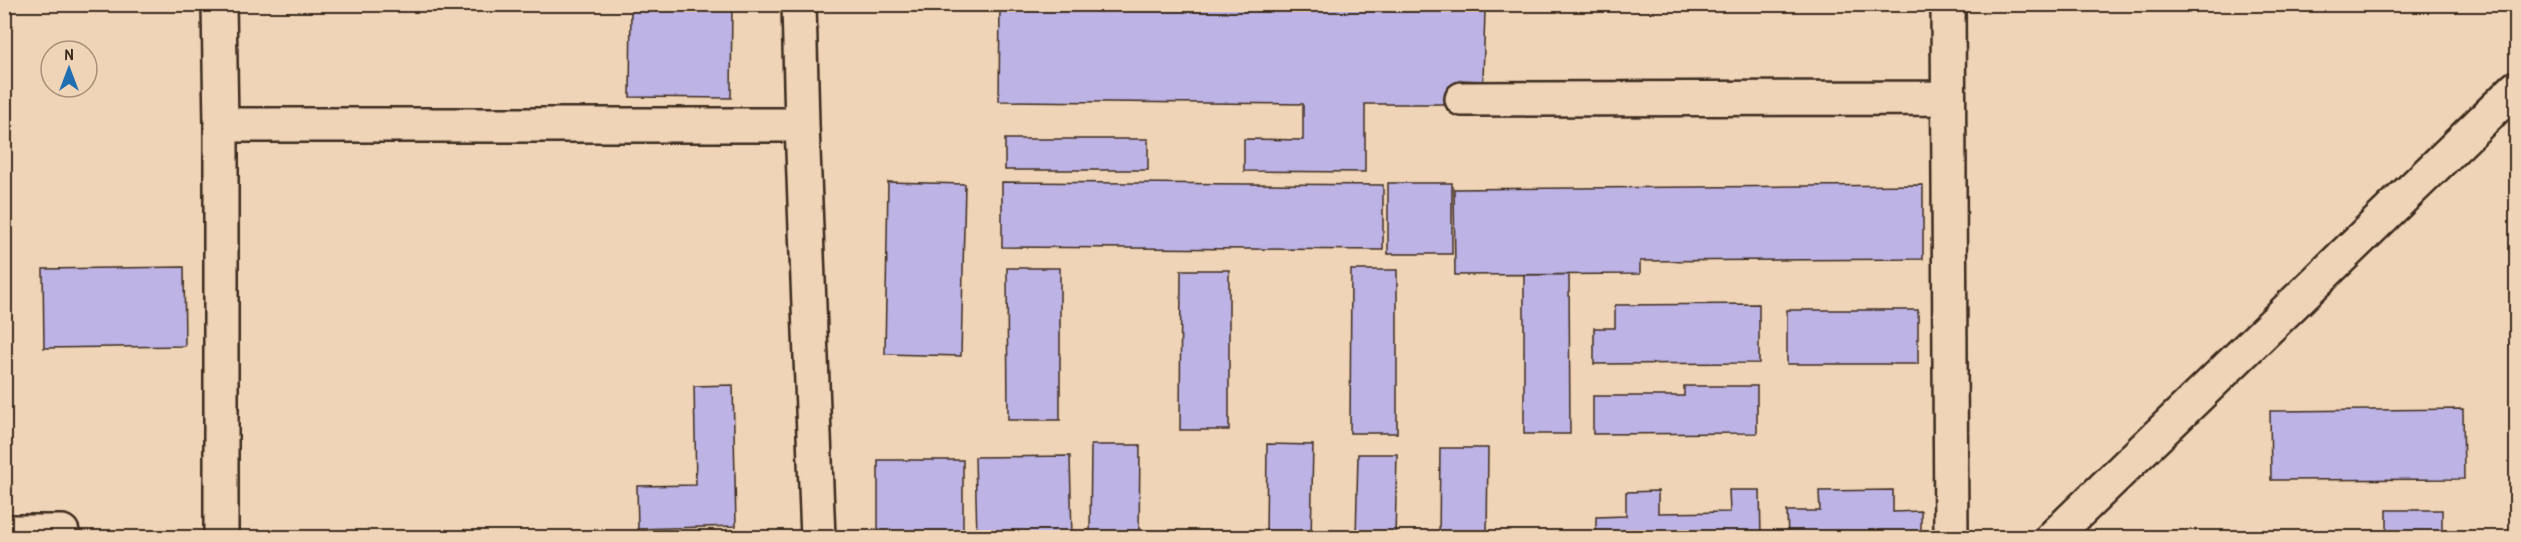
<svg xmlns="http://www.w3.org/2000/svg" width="2521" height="542" viewBox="0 0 2521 542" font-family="'Patrick Hand',sans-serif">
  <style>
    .building { fill: #bdb4e5; stroke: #3b2a1e; stroke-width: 1.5 }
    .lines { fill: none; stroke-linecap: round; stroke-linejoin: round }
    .minor-casing { stroke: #3b2a1e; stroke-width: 38 }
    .minor { stroke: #f0d4b7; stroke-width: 33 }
  </style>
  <rect width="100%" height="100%" fill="#f0d4b7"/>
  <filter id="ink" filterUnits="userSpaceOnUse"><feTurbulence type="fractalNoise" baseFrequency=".0167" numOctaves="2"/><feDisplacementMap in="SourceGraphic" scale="12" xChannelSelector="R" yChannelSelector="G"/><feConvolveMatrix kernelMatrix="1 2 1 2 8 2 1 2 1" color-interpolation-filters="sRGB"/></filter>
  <g filter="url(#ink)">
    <path class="building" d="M631,4H732L731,98L630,97Z
      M1000,4H1366V7L1485,9L1483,81L1461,80V104H1365V172L1244,171V139L1303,140V104L999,101Z
      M1636,4H1820V5Z
      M1005,139H1148V170H1005Z
      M888,182L965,184L961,356L885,354Z
      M1002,182L1383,185V250L1002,247Z
      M1388,183H1452V254H1388Z
      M1923,185V259L1640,261V274L1455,275L1454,189Z
      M184,267L185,346L44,348L43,269Z
      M1007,268H1060V420H1008Z
      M1181,270H1229V430H1180Z
      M1351,270H1397V433H1350Z
      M1524,275H1569L1570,434H1524Z
      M1759,304V363L1594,364V328H1615V305Z
      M1787,310H1918V364H1787Z
      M733,385L736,526L638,529L637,486L696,485L694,386Z
      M1684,386H1757V433L1593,434V396H1684Z
      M2463,409L2464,479L2271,480L2270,411Z
      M1267,444L1313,445L1311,538H1266Z
      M1091,445H1140L1139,538H1090Z
      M1440,448H1488L1487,538H1439Z
      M1358,454H1397L1395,538H1356Z
      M1070,456L1072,538H977L975,457Z
      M878,460H963V538H878Z
      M1729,490H1760L1761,538H1596V517L1626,516V492L1658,491V513L1730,512Z
      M1893,490V512L1921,511V538H1788L1787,511H1820L1819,491Z
      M2387,510H2442V538H2387Z
      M692,532H724V538H692Z"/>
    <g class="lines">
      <g class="minor-casing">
        <path id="minor" d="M219,4L221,125V538
          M799,4L802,125L818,538
          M1948,4L1951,538
          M1462,99L1948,98
          M221,125H802
          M4,532H62
          M2052,538L2516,88"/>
      </g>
      <use href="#minor" class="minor"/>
    </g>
  </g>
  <rect width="2521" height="542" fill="none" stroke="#f0d4b7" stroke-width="24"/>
  <rect x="12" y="12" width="2497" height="518" fill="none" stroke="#3b2a1e" stroke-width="2" filter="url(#ink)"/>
  <g transform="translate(69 69)"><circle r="28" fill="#f0d4b7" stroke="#a8907a" stroke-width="1.5"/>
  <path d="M0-4.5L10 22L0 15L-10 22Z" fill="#1f6fb2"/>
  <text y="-9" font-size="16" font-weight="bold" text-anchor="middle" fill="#3b2a1e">N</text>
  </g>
</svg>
